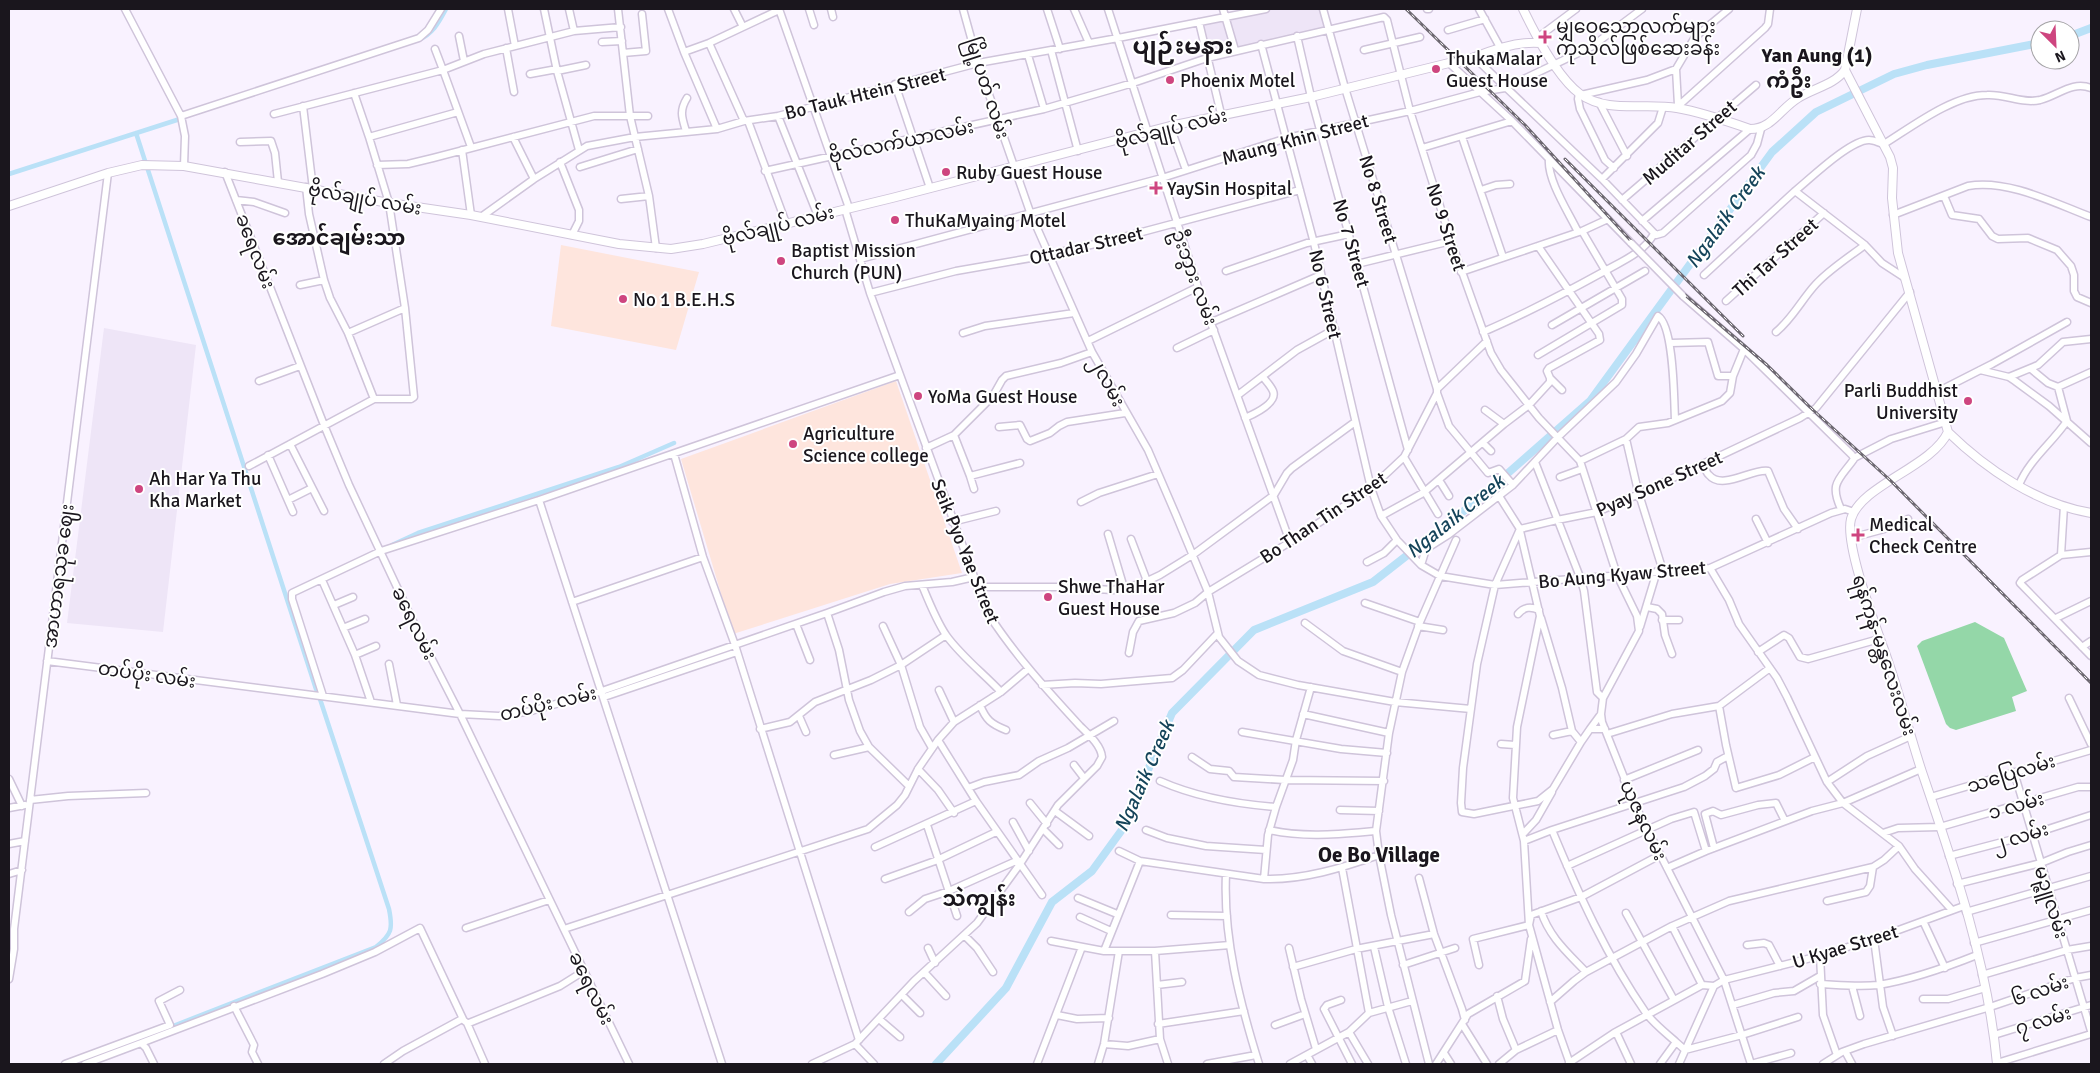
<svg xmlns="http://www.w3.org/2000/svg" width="2100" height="1073" viewBox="0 0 2100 1073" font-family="Signika,'Noto Sans Myanmar',sans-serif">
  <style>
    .built { fill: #eee5f7 }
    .education { fill: #fee5dd }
    .green { fill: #94d7a8 }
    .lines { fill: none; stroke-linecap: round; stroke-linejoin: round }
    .canal { stroke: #bae1f7; stroke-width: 4.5 }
    .river { stroke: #bae1f7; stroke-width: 8 }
    .minor-casing { stroke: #cfc4da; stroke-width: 9 }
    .major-casing { stroke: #cfc4da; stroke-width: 10 }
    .minor { stroke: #fff; stroke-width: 6 }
    .major { stroke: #fff; stroke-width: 8 }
    .rail-casing { stroke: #6c6770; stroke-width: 3 }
    .rail { stroke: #fff; stroke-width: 1; stroke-dasharray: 4; stroke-linecap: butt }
    .minor-bridge-casing { stroke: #cfc4da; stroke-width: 9; stroke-linecap: butt }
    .minor-bridge { stroke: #fff; stroke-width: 6 }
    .poi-dot { fill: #ce457f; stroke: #fff; stroke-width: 2 }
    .labels { text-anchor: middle; stroke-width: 4; stroke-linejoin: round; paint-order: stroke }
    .poi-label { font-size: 19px; fill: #1a161d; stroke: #fff; text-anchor: start }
    .street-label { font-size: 19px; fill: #1a161d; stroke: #fff }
    .neighbourhood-label { font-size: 20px; font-weight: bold; fill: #1a161d; stroke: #fff }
    .water-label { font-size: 20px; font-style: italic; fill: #15445a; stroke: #fff }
    .quarter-label { font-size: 21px; font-weight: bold; fill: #1a161d; stroke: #fff }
    .district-label { font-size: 24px; font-weight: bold; fill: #1a161d; stroke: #fff }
  </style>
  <rect width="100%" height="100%" fill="#f9f2ff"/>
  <path class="built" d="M1271,9H1319L1326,29L1207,58L1199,22Z
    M104,328L196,345L163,632L67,623Z"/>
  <path class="education" d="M561,245L699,272L676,350L551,326Z
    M896,381L962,573L890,584L733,634L681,459Z"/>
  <path class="green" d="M1975,622L2004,638L2027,691L2012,697L2016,711L1956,730L1950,728L1946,724L1917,646L1922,641Z"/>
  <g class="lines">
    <path class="canal" d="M418,40C433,34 439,22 446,9
      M136,133L316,689
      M9,174L183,118
      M392,545L418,533L619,467L674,443
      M168,1028L376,947C392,934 393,929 389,909L320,699"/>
    <path class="river" d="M2070,36L2091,28
      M936,1064L1006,988L1052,902L1092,871L1124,827L1172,713L1254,630L1373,582L1474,503L1590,401L1772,152L1816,112L1894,74L1927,65L2040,43"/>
    <g class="minor-casing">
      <path id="minor" d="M125,9L181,116
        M508,9L515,46
        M544,9L557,71L579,150
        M569,9L574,31
        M618,9L630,116L649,196L656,248
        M668,9L684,52L717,129
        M734,9L743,27
        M779,9L849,208
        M809,9L814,25
        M831,9L833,17
        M963,9L978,63L1030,212L1092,352L1148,450L1176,515L1208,592L1219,637L1238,661L1259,675L1298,685L1395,702L1471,709
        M1047,9L1060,49
        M1074,9L1089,43
        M1108,9L1198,287L1290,542
        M1223,9L1235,50
        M1323,9L1345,88L1437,389
        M1427,9H1429
        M1479,9L1501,49
        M1199,22L1221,114
        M1448,30L1485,19
        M459,36L464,61
        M1297,36L1311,97L1408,450
        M1537,38L1576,9
        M602,42L622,41
        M709,43L744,121
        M1261,44L1314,243L1371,488L1381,516L1397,540L1421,565L1440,576L1495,585L1710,568L1831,513L1845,509L1854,512
        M506,48L514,92
        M1051,50L1078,151
        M1364,50L1420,37
        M684,52L709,43L779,10
        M623,53L646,51L642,14
        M1028,55L1044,109
        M1474,57L1602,179L1656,235L1663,233L1751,155L1757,144L1761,129
        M1449,63L1512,121L1631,243
        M557,71L586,65
        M530,74L557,69
        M895,84L930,188
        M354,93L369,137
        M1579,93L1578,99L1580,109L1605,160L1614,168
        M1581,95L1647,80L1676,69
        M1599,102L1627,156
        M1678,105L1676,69L1695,37L1729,9
        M303,106L313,189
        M1676,108L1765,28L1768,24L1770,9
        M274,114L443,70L435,49
        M181,116L419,38L428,30L441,9
        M181,116L185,136L184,166
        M778,116L818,216
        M748,121L786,223
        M1170,126L1186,170
        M686,131C682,118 679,111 687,98
        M513,137L534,179
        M1462,137L1503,257
        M240,142L271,141L275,153L278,182
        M471,147L443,70L484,54L574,31L621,27
        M1422,148L1512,121
        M462,150L471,215
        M1549,159C1547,180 1569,213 1578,232
        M560,162L579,210V221L572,235
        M377,165L408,164L433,158L594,116H648
        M580,167L638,149
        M765,171L1044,109L1133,83L1207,58L1384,17L1387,20L1410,111L1451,241L1491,353L1501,370L1539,418L1580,461L1617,575L1637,616L1639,631L1603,698L1601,714L1602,722L1635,805L1724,980L1751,1064L1791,1053
        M225,172L324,425L349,485L419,634L460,714L629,1064
        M1602,179L1658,123L1663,107
        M306,187L309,214L324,280L330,298L348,333L374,399
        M1481,190L1496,185L1510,184
        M1944,196L1952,215L1979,219L1992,236L1998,239L2028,238L2057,250L2071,266L2074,275V291L2077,297L2091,303
        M621,199L649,196
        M236,200L254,202L285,213
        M1622,200L1756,85
        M1893,215L1968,186C2008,179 2054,203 2091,217
        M481,217L534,179L587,146L635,137L717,129L744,121L778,116L978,63L1118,38L1266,9
        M1642,221L1750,129
        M860,259L1162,178L1287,138L1410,111L1480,92L1505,88L1591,47L1642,9
        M1357,264L1451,241
        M1226,271L1307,243L1349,234
        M1461,272L1582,231L1608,219
        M1704,275L1795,191
        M1905,278L1882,263L1865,245L1795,191C1811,178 1850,140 1869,140C1874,140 1879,143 1884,144C1913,126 1953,95 1987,95C2006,94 2022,104 2040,100C2059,95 2072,81 2091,88
        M300,285L324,280
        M870,293L956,271L1048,255L1112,240L1300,190
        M1683,296L1744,349L1852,455L1854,459C1839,480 1829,483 1841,509
        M1726,301L1824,213
        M1212,322L1321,275
        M1552,325L1645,271
        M1483,332C1525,314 1563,294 1603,272C1622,261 1642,254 1654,234
        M1776,332C1793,318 1802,299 1816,284C1830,269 1849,257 1865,245
        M348,333L405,308
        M963,333L985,326L1074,313
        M1088,341L1198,287
        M1671,343L1708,342L1718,376H1733
        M1177,348L1214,330
        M1538,355L1622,305V299L1582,231
        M2031,369L2048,383L2058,387L2091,372
        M1980,370L2009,377L2015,381L2049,406L2091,443
        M2009,377L2038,365L2063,342L2091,339
        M1550,378L1562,390
        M259,381L300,366
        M1937,392L1992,364L2067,322
        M1437,393L1449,426L1488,473L1499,469L1513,485
        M1238,395L1297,350L1335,329
        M1485,410L1504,424
        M1245,418C1254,414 1278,403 1273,391C1271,386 1266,381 1263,377
        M999,427L1020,425L1027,439L1030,441L1050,433L1059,426L1067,422L1125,413
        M954,435L970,476L1020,463
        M1626,439L1638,491L1663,571
        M1483,443L1491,451
        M290,444L324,511
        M926,448L954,435L993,396L1002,380L1006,376L1061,363L1092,352
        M674,454L703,557L735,645L859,1040
        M268,455L293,512
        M1404,457L1438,514
        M1854,458L1891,439L1946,422
        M1580,461L1626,439L1639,427L1668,423L1722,401L1730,393L1733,376L1744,349
        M1535,462L1580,577L1584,591L1597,692L1603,698
        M1704,464C1705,467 1706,473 1709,475C1722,491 1753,468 1768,471L1784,509L1798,529
        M249,466L374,399H411L414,397L405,308L389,203L369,137L458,112
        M970,476L974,489
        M1560,477L1582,469
        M1439,480L1449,496
        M2019,485C2029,460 2052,443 2067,421L2058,387
        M1499,496L1520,529
        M288,500L312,488
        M539,500L722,1064
        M1081,502L1099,493L1158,474
        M2064,506L2061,555L2022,580L2020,583L2091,656
        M1381,516L1423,493L1504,424L1529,405L1550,382V378L1547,371L1549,368L1600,340L1599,334L1538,246
        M1756,519L1768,543
        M952,522L996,511
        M1520,531L1540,616L1517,727L1513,798L1524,841L1529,925L1558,1030L1570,1064
        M1108,534L1124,588
        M1851,538L1899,525L1908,519
        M1131,539L1147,581
        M2061,555L2091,552
        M1367,562L1384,553L1397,540
        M1421,565L1426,549L1448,535L1513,485L1558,437L1616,382L1636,354L1658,316C1674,326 1674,400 1675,420
        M1710,568L1729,600L1739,624L1777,678L1787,697L1827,782L1867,756L1911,736
        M322,580L355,655L371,702
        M922,585C929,602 936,620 946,635C961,656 983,673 1001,692
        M977,587H1061L1113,590L1141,584L1160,575L1194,554L1274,495L1287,473L1292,468L1355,422
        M572,602L703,557
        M1365,603L1420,622
        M334,605L353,597
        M1647,607L1657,609L1662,614L1665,635L1672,654
        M827,613L839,650L849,700L860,731L869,747L909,786
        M1518,614C1524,607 1530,606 1539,610
        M1541,618L1562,688L1572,731L1581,742L1590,729H1605
        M2056,618L2091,601
        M1662,620H1679
        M1305,623L1343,651L1402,672
        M796,624L810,660
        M1418,626L1443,630
        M1640,627L1657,571
        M343,628L365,619
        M2082,647L2091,641
        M1758,652L1784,635L1789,638L1800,657L1808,659L1879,639
        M1129,653L1133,632L1139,621L1174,613L1195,603L1208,592L1290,542L1371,488L1404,457L1437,393V389L1487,341
        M355,655L376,646
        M47,661L460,714L499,716L531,711L602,691L827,613L884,592L905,586L952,582L974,577
        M389,664L397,705
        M1042,685L1075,683L1101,684L1172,678L1183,670L1217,634
        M939,690L954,722
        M323,696L292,599V593L381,551L539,500L900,375
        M604,697L737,652
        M2069,698L2091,744
        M980,705C986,720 991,724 1006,730
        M1719,706L1726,745L1736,788L1779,775L1815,757
        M1303,714L1389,733
        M799,716L806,732
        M760,729L790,722L815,702L871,680L901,665L883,626
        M1590,729L1601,714
        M1242,732L1341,749L1387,753
        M1607,734L1672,714L1719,706L1770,668
        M1553,735L1572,731
        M938,740L976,801
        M1581,742L1553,789L1538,801L1474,814L1462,812L1461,803L1463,768L1477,664L1495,585L1520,529L1557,520L1597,512L1639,494L1800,418L1816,408L1910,292
        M1501,744L1515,745
        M932,748L920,727L901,665L946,635
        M834,755L869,747
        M1192,757L1210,769L1229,771L1234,777L1285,780L1384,781
        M1074,765L1084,778
        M918,769L938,790L954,813
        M2014,772L2091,1031
        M9,779L22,806
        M1624,780L1698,750
        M1160,781C1196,797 1236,804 1276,807
        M1827,782L1843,803L1899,846L1915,869L1951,909
        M968,788L984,782L1019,775L1039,761L1068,748L1114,721
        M1931,797L2091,750
        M30,800L68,796L146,793
        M1030,803L1047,824
        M9,808L25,805
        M1340,810L1379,811
        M1055,811L1089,836
        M1013,822L1029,851
        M927,825L957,916
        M1044,830L1059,845
        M1146,830L1167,838L1206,846L1266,850
        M1269,830C1305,838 1340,834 1376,831
        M1552,830C1578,893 1607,957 1646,1013C1654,1024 1666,1033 1676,1042L1660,1064
        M1883,833L1898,828L1940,827L2078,787H2091
        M1523,834L1536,820L1552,792
        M1524,841L1552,830L1684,787L1705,776L1714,769L1717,762L1728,756
        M9,844L25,841
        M875,847L976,801L1042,895
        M1714,848L1705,814L1713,811L1721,815L1758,805L1776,803L1785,821
        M1119,851L1140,861L1264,879C1303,880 1342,868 1379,855
        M1949,856L2033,834L2091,815
        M1567,866L1671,819L1694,812L1706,851
        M1342,868L1369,1013
        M1667,868L1706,851L1812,811L1843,803L1921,769
        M9,874L22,870
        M1226,874C1223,938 1240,1003 1259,1064
        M1419,878L1434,934L1462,1009L1465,1020
        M885,879L935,861L996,832
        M1264,879L1268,835L1276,807L1293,760L1296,740L1311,687
        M1957,884L2041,863L2068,852L2091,845
        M1078,898L1117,914
        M1827,901L1866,892L1870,886L1873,867
        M1541,911C1549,937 1568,953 1586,972
        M909,912L925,899L949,891L1016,861
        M1966,912L2091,876
        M1626,913L1674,1000
        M1171,915L1227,916
        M1080,917L1111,931
        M1923,921L1945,968
        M1672,926L1702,985
        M466,928L549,900
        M564,929L868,829L897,805L905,795L918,769L938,740L954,722L1001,692L1028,669
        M964,935L977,948L993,972
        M1874,939L1883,1007L1893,1036
        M1051,941L1104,951H1155L1230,945
        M1974,943L2091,910
        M1747,945L1764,943L1769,945L1780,966
        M1374,947L1388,1007L1406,1064
        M928,948L935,963
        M1289,948L1301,999L1316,1049
        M1104,951L1140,861
        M1155,951L1160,1039L1168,1064
        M1820,956L1823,1015L1837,1055
        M1403,965L1455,948
        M1479,965L1473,939L1529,925L1531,915L1581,897L1660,855
        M1293,967L1356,949L1434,934
        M925,973L946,996
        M1982,975L2067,950L2091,946
        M9,979L14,949V929L108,173
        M1820,984C1840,985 1859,987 1878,985C1910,980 1947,967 1977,955
        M1157,985L1182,982
        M1852,986L1860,1016
        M902,995L920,1013
        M1497,996L1503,1019L1516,1050
        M1923,999H1948L1985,988
        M1341,1000L1327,1005L1324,1009L1352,1064
        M1550,1002L1574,981L1586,972L1672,926L1729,901L1873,867L1884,860L1899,846
        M1733,1005L1774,993L1794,991L1820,976
        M234,1006L254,1045L252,1052L258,1064
        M1057,1015L1077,1019L1109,1018
        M879,1019L900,1037
        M467,1023L485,1064
        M1158,1024L1244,1011
        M1462,1024L1487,1064
        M1275,1025L1305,1014
        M1349,1032L1368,1064
        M1616,1032L1631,1064
        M1994,1035L2091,1005
        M1676,1042L1685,1050L1742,1035L1798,1017
        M141,1043L322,974L375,952L420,928L463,1019
        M855,1044L874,1064
        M1104,1044L1128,1046L1160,1039
        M1845,1051L1852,1064
        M1444,1053L1451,1064
        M1307,1055L1312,1064
        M1569,1063L1614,1033L1702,985L1714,986L1724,980L1815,957L1874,939L1964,906
        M1997,1063L2091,1034
        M65,1064L170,1025L159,1001L180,990
        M85,1064L141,1043L146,1048L154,1064
        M384,1064L403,1051L462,1019L467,1023H469L560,986L584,971
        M812,1064L855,1044L914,981L977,923L1020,864L1058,805L1097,766L1102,757C1101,745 1088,734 1080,726C1046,689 1014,654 987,612L870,293L845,209
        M1037,1064L1082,947
        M1098,1064L1104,1044L1119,951
        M1207,1064L1256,1055
        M1290,1064L1349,1032L1369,1013L1412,1001
        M1429,1064L1391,915L1379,855L1376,831L1389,733L1402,672L1420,622L1456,540
        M1436,1064L1468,1014L1525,981L1531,939
        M1499,1064L1516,1050L1558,1030
        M1679,1064L1714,986
        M1823,1064L1842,1052L1864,1044L1990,1007L2075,978L2091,975"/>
    </g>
    <g class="major-casing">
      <path id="major" d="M1523,9C1535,34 1557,77 1580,94C1608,114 1645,102 1677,108C1701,112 1727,121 1750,129C1772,129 1780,109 1798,98C1814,88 1834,85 1845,70
        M1857,9L1845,70L1890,157L1893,168L1892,198L1898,253L1948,432C1932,467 1861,485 1851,519C1844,546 1879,634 1889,664C1901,699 1910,736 1922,772C1954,866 1988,965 1997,1064
        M9,206L108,173L142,165L184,166L389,203L471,215L619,244L671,249L703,244L892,198L1170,126L1311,97L1449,63C1460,63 1466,60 1475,57C1495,49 1519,41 1540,43
        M1948,432C1986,469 2037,504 2091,513"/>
    </g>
    <use href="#minor" class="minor"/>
    <use href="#major" class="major"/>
    <g class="rail-casing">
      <path id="rail" d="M1406,9L1525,125L1632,242L1684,294L1767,365L1813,410L1891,481L2091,683
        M1565,159L1743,336"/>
    </g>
    <use href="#rail" class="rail"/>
    <g class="minor-bridge-casing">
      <path id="minor-bridge" d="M1631,243L1683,296"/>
    </g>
    <use href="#minor-bridge" class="minor-bridge"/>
  </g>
  <g class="poi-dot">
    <path d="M1542.5 29.5h5v5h5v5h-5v5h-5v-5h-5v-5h5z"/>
    <circle cx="1436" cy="69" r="5"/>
    <circle cx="1170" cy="80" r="5"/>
    <circle cx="946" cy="172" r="5"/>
    <path d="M1153.5 180.5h5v5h5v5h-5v5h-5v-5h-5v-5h5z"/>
    <circle cx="895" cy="220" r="5"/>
    <circle cx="781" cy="261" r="5"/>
    <circle cx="623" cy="299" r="5"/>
    <circle cx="918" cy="396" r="5"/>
    <circle cx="1968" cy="401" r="5"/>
    <circle cx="793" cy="444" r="5"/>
    <circle cx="139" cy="489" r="5"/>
    <path d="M1855.5 527.5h5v5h5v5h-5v5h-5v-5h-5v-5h5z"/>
    <circle cx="1048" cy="597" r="5"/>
  </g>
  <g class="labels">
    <g class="poi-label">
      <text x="1556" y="33">မျှဝေသောလက်များ<tspan x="1556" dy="22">ကုသိုလ်ဖြစ်ဆေးခန်း</tspan></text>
      <text x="1446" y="65">ThukaMalar<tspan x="1446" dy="22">Guest House</tspan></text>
      <text x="1180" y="87">Phoenix Motel</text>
      <text x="956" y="179">Ruby Guest House</text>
      <text x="1167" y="195">YaySin Hospital</text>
      <text x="905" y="227">ThuKaMyaing Motel</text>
      <text x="791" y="257">Baptist Mission<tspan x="791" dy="22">Church (PUN)</tspan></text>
      <text x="633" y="306">No 1 B.E.H.S</text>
      <text x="1958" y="397" text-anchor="end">Parli Buddhist<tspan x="1958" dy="22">University</tspan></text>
      <text x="928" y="403">YoMa Guest House</text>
      <text x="803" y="440">Agriculture<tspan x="803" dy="22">Science college</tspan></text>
      <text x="149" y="485">Ah Har Ya Thu<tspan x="149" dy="22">Kha Market</tspan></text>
      <text x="1869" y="531">Medical<tspan x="1869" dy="22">Check Centre</tspan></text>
      <text x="1058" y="593">Shwe ThaHar<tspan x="1058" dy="22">Guest House</tspan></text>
    </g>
    <g class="street-label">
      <text transform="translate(988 88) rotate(72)" y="7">မြို့ပတ် လမ်း</text>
      <text transform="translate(865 93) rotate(-14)" y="7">Bo Tauk Htein Street</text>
      <text transform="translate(1171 128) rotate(-14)" y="7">ဗိုလ်ချုပ် လမ်း</text>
      <text transform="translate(1295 139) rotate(-15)" y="7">Maung Khin Street</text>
      <text transform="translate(901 141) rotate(-12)" y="7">ဗိုလ်လက်ယာလမ်း</text>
      <text transform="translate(1689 142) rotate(-41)" y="7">Muditar Street</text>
      <text transform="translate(365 198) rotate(10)" y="7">ဗိုလ်ချုပ် လမ်း</text>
      <text transform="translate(1379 199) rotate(73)" y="7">No 8 Street</text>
      <text transform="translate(778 225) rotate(-14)" y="7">ဗိုလ်ချုပ် လမ်း</text>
      <text transform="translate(1447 227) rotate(72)" y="7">No 9 Street</text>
      <text transform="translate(1352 243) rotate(74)" y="7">No 7 Street</text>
      <text transform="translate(1086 245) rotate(-13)" y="7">Ottadar Street</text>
      <text transform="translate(256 251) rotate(69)" y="7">ခရေလမ်း</text>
      <text transform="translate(1775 257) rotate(-42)" y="7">Thi Tar Street</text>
      <text transform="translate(1195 277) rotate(70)" y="7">ဦးဘွား လမ်း</text>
      <text transform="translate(1326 294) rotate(77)" y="7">No 6 Street</text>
      <text transform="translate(1108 381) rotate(62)" y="7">၂လမ်း</text>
      <text transform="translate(1659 483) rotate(-24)" y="7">Pyay Sone Street</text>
      <text transform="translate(1323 517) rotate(-34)" y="7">Bo Than Tin Street</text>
      <text transform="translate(966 551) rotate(68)" y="7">Seik Pyo Yae Street</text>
      <text transform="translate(1622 574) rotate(-5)" y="7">Bo Aung Kyaw Street</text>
      <text transform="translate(58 576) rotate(-83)" y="7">အာဟာရသုခ ဈေး</text>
      <text transform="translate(415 623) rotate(64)" y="7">ခရေလမ်း</text>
      <text transform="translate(1885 655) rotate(72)" y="7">ရန်ကုန်-မန္တလေးလမ်း</text>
      <text transform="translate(147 674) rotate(8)" y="7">တပ်ပိုး လမ်း</text>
      <text transform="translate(548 703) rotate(-13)" y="7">တပ်ပိုး လမ်း</text>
      <text transform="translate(2011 773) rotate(-17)" y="7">သပြေလမ်း</text>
      <text transform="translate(2016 805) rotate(-16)" y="7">၁ လမ်း</text>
      <text transform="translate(1644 820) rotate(65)" y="7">ယုဇနလမ်း</text>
      <text transform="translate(2020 836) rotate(-17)" y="7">၂ လမ်း</text>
      <text transform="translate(2052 902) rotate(73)" y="7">မဉ္ဇူလမ်း</text>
      <text transform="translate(1845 946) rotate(-17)" y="7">U Kyae Street</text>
      <text transform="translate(592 988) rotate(64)" y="7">ခရေလမ်း</text>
      <text transform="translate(2040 990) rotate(-19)" y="7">၆ လမ်း</text>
      <text transform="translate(2043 1020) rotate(-17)" y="7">၇ လမ်း</text>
    </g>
    <g class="neighbourhood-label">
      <text x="1817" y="62">Yan Aung (1)</text>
    </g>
    <g class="water-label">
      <text transform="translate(1725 217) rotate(-54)" y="7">Ngalaik Creek</text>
      <text transform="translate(1455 516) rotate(-39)" y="7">Ngalaik Creek</text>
      <text transform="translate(1144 776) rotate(-66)" y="7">Ngalaik Creek</text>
    </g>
    <g class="quarter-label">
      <text x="1789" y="88">ကံဦး</text>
      <text x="339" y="245">အောင်ချမ်းသာ</text>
      <text x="1379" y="862">Oe Bo Village</text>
      <text x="979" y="906">သဲကျွန်း</text>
    </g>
    <g class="district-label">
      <text x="1183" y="54">ပျဉ်းမနား</text>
    </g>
  </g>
  <rect width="2100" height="1073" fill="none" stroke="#1a161d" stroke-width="20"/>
  <g transform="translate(2055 45) rotate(156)"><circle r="24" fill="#ffffff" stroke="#a3a2a5"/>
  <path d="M0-4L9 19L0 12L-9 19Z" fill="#ce457f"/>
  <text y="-8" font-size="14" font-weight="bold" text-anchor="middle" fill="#1a161d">N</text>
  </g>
</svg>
